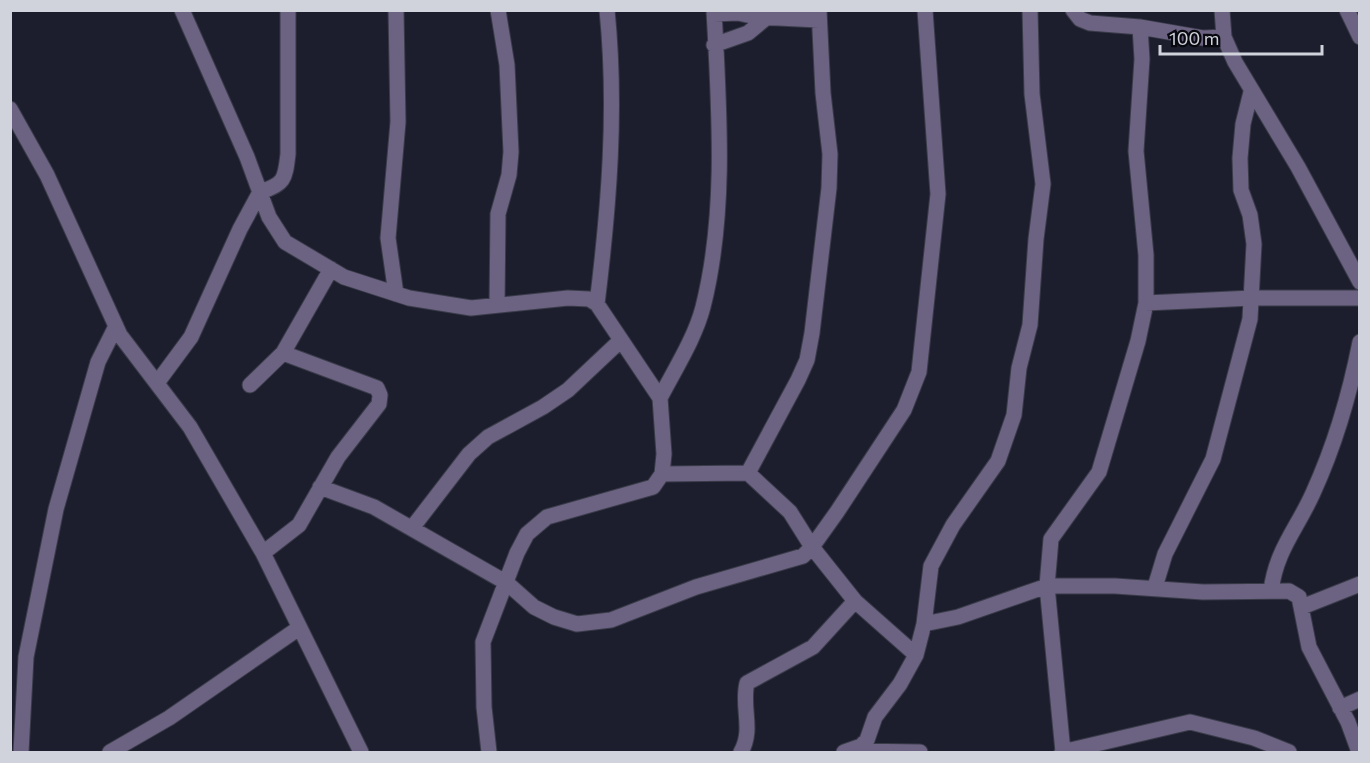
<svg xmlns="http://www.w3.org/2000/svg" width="1370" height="763" viewBox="0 0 1370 763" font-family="Commissioner,sans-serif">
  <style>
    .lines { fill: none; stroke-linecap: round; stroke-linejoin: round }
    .minor-casing { stroke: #393b49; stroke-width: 17 }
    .minor { stroke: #6c6281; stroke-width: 15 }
  </style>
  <rect width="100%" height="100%" fill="#1c1e2d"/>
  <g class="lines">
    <g class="minor-casing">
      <path id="minor" d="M182,10L247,157L269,217L285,242L344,277L409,298L471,308L568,298L589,299L597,304L660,398L664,454L662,474L653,487L547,517L527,534L517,553L483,642L484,707L489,752
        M1073,10L1080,19L1090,23L1140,27L1203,38L1224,37
        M1222,10L1224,37L1235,62L1298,167L1360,282
        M1347,10L1360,37
        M714,14L738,13L756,17L819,20
        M714,45L748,33L766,18
        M10,109L47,175L120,335L190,427L263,553L361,752
        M396,294L388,238L398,122L396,10
        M1146,303L1252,298H1360
        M597,304C609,206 617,109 607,10
        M497,305L498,214L509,175L511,152L507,65L498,10
        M157,383L191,337L240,229L260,192C285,184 285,179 288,154V10
        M250,385L283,353L331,269
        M660,398C675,369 695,338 703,307C727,212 719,108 714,10
        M748,473L798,380L807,360L812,333L829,188L830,154L823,93L819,10
        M662,474L748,473L790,512L812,547L855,601L916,655
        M320,487L374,507L507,583L534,607L554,617L577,624L611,620L696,587L803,556L812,547L837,512L904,410L919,372L938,194L925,10
        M412,528L469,454L488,437L543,407L568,390L620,341
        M263,553L299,525L338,457L379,404L380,395L377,388L283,353
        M1155,587L1165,554L1213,459L1250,319L1254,244L1250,215L1241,190L1240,158L1243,124L1251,92
        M1271,591C1276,550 1297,529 1313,493C1334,447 1350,393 1360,342
        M1302,607L1360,584
        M924,624L958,617L1047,586H1115L1203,592L1289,591L1299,597L1309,647L1348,722L1359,752
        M1340,708L1360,699
        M852,751L920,752
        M21,752L26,657L56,509L98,362L116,326
        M110,752L169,718L299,628
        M741,752C754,729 741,707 747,683L813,647L855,601
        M844,752L861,746L867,740L875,717L900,684L916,655L924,624L931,566L953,525L998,461L1014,415L1019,368L1030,325L1036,239L1043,184L1032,94L1030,10
        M1062,752L1190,722L1254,738L1289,752
        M1063,752L1047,586L1051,539L1099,472L1138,341L1146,303V255L1136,151L1142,59L1140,27"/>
    </g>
    <use href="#minor" class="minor"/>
  </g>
  <rect width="1370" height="763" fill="none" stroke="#d0d2dc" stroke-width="24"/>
  <path d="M1160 45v9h162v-9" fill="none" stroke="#d0d2dc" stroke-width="3"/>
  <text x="1169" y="45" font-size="18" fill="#d0d2dc" stroke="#08090f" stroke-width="4.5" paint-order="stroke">100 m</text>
</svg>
